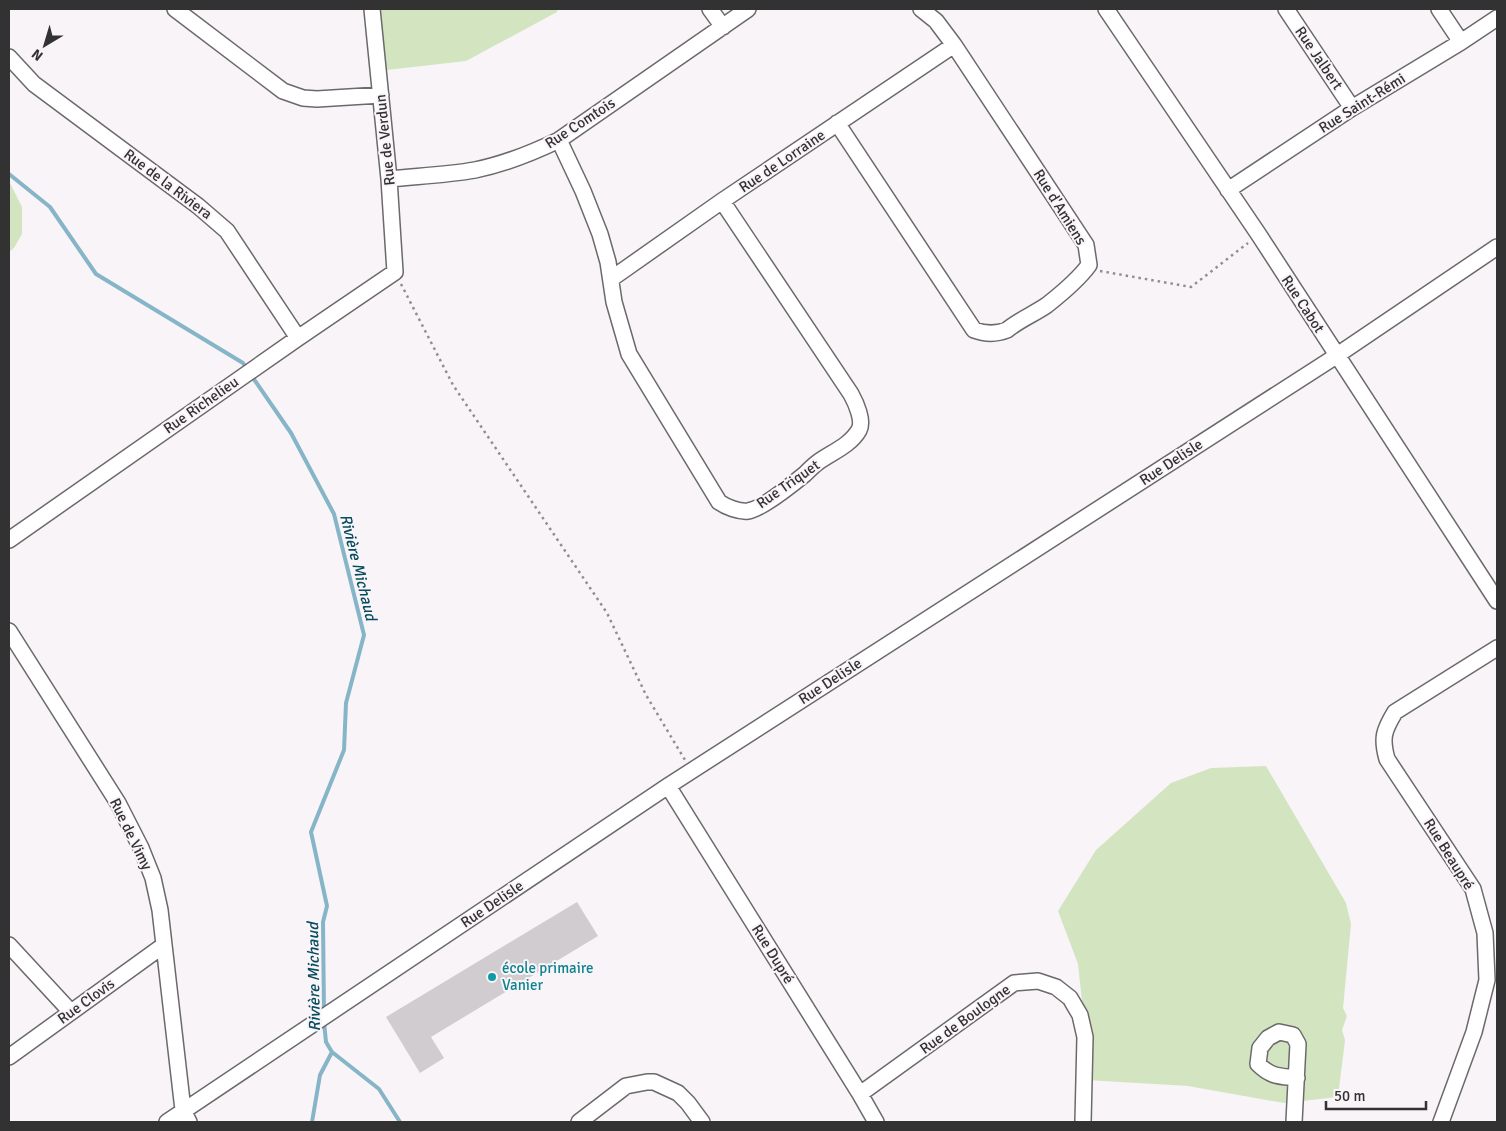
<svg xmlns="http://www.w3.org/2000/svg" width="1506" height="1131" viewBox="0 0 1506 1131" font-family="Signika,sans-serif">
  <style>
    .green { fill: #d2e5c0 }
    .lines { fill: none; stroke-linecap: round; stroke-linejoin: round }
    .stream { stroke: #86b5c7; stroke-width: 4 }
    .building { fill: #d0ccd0 }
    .minor-casing { stroke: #6c696c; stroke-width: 18 }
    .path { stroke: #908e90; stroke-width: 2.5; stroke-dasharray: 2.5 4; stroke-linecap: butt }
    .minor { stroke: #fff; stroke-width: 15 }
    .culture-dot { fill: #0f9aa8; stroke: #f8f4f8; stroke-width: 2 }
    .labels { text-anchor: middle; stroke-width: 4; stroke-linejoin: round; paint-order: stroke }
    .street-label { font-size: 15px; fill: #333233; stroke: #f8f4f8 }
    .culture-label { font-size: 15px; fill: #0d838f; stroke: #f8f4f8; text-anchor: start }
    .water-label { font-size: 16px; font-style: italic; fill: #074b5e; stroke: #f8f4f8 }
  </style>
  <rect width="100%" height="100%" fill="#f8f4f8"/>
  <path class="green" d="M371,9H558L557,12L466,61L378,71Z
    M9,181L22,207V234L14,248L9,252Z
    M1266,766L1346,903L1351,924L1343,1008L1347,1016L1342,1030L1345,1040L1338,1097L1284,1103L1188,1086L1086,1080V1038L1078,964L1058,911L1096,850L1171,783L1211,768Z"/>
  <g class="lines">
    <path class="stream" d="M9,174L50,207L96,274L243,363L247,369
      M251,375L291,433L334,514L364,635L346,703L344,750L311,832L327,906L323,922L324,1013
      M332,1052L379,1089L400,1122
      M312,1122L320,1075L332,1052L326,1042L324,1022"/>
  </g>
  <path class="building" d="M577,902L598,936L431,1037L444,1058L420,1073L386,1017Z"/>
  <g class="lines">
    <g class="minor-casing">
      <path id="minor" d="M175,9L283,91L303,98L317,99L381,95
        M710,9L723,27
        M1106,9L1259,235L1497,601
        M1286,9L1352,108
        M1439,9L1461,42
        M9,57L34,84L198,206L227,231L298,338
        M837,123L974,330C985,334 997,334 1007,330C1019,320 1034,314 1047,305C1061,294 1078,280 1089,265L1086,245L954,45L936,21L921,9
        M559,140L583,191L600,234L608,262L614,302L629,354L719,502C726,507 739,512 748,511C762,509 794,483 805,474C809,470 813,466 817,463C830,453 850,446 859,430C864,421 856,403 851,394L722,201
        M389,179C418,176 447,175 475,170C505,164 532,153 559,140L748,9
        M1228,190L1352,108L1461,42L1497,18
        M611,279L722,201L954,45
        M9,540L298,338L395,272L389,179L372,9
        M9,631L118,803L141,848L153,878L160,910L183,1110L189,1122
        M668,786L860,1094L876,1122
        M9,945L71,1012
        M9,1057L164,945
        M860,1094L1014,983L1038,981L1056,987L1070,998L1080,1015L1085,1037L1083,1122
        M167,1122L668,786L1330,360L1497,247
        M579,1122L626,1086L647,1082H654L678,1093L688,1103L702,1122
        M1294,1122L1298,1044L1293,1035L1279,1032L1268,1038L1260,1048L1258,1064C1271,1077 1279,1076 1297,1078
        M1441,1122L1474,1032L1487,980L1485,933L1473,889L1387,759C1381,738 1384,730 1395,712L1497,648"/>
    </g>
    <path class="path" d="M1100,271L1191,287L1248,243
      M401,284L453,385L607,613L646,695L685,760"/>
    <use href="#minor" class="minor"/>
  </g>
  <circle class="culture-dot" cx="492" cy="977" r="5"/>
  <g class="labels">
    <g class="street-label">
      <text transform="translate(1319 58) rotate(56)" y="5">Rue Jalbert</text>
      <text transform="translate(1362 103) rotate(-32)" y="5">Rue Saint-Rémi</text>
      <text transform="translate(580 123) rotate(-33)" y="5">Rue Comtois</text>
      <text transform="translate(385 140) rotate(-96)" y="5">Rue de Verdun</text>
      <text transform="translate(782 161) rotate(-34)" y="5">Rue de Lorraine</text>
      <text transform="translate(168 184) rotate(37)" y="5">Rue de la Riviera</text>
      <text transform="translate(1060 207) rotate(58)" y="5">Rue d'Amiens</text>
      <text transform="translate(1303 304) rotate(57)" y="5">Rue Cabot</text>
      <text transform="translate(201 405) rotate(-35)" y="5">Rue Richelieu</text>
      <text transform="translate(1171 462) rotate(-33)" y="5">Rue Delisle</text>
      <text transform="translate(788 484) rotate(-35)" y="5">Rue Triquet</text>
      <text transform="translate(830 681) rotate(-33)" y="5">Rue Delisle</text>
      <text transform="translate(131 834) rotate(64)" y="5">Rue de Vimy</text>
      <text transform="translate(1449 854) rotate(58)" y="5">Rue Beaupré</text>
      <text transform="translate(492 904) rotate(-34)" y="5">Rue Delisle</text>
      <text transform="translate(773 954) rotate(58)" y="5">Rue Dupré</text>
      <text transform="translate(86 1001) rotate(-36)" y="5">Rue Clovis</text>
      <text transform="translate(965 1019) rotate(-36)" y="5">Rue de Boulogne</text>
    </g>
    <g class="culture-label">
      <text x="502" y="973">école primaire<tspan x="502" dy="17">Vanier</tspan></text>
    </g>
    <g class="water-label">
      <text transform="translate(359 567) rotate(76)" y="6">Rivière Michaud</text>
      <text transform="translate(313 977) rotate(-91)" y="6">Rivière Michaud</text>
    </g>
  </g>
  <rect width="1506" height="1131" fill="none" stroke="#333233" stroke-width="20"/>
  <g transform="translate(45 45) rotate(218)" stroke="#f8f4f8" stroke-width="4" paint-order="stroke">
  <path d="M0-4L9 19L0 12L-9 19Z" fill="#333233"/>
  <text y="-8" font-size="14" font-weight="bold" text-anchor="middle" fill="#333233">N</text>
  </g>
  <path d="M1326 1101v8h100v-8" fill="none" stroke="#333233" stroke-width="2.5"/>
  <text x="1334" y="1101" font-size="15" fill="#333233" stroke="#f8f4f8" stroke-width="4" paint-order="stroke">50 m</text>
</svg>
